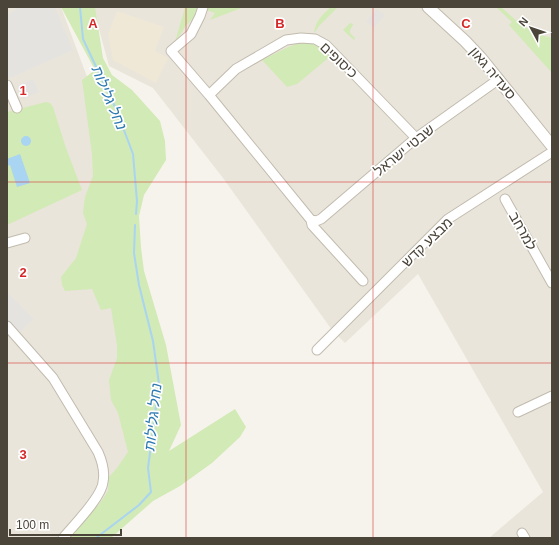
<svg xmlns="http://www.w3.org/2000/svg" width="559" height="545" viewBox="0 0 559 545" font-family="Arial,'Noto Sans Hebrew',sans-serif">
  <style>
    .residential { fill: #eae5da }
    .education { fill: #efe8d6 }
    .green { fill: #d2eab5 }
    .parking { fill: #e5e3e0 }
    .water { fill: #a9d4f2 }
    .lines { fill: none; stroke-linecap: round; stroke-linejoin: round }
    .stream { stroke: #a9d4f2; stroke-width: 2 }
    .minor-casing { stroke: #c2bbae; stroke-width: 11 }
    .tertiary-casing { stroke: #c2bbae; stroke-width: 13 }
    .minor { stroke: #fff; stroke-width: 9 }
    .tertiary { stroke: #fff; stroke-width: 11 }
    .grid { fill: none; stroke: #d62828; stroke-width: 1; stroke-opacity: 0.55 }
    .labels { text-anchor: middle; stroke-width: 3.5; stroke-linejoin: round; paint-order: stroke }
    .street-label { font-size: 14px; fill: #4b4439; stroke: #fff }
    .water-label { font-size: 15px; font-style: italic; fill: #2e7ab2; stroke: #fff }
    .grid-label { font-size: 13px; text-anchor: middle; font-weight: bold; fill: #d62828; stroke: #fff; stroke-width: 3.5; stroke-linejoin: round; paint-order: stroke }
  </style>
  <rect width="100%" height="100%" fill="#f6f3ec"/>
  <path class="residential" d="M7,7H61L108,133L139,495L87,538H7Z
    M93,7H552V538H489L543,492L418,274L345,343L332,330L223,178L153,88L109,66Z"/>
  <path class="education" d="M117,11L164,27L155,51L168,58L156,83L113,60L108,34Z"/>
  <path class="green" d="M61,7H95L103,58L112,75L132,90L160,121L165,141L166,160L144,195L139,216L141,248L144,271L166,345L181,425L169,451L235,409L246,427L240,437L212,463L180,486L153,501L111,538H67L100,503L108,491L109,477L117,468L128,452L118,413L111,400L109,380L117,358V345L111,308L101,310L92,289L65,291L62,285L61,277L76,258L87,224L83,213L85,197L93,176L92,154L82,80L95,70Z
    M185,7H197L194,17L185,27L175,42Z
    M207,7H244L210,20L215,13L206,10Z
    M329,7H337V8L319,26L315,32H314C316,21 321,16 329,9Z
    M496,7H501L519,23L537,34L552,38V73L509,25L512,22Z
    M350,23L353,24V25L350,30V33L355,38L354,40L343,30Z
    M300,43H319L332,55L297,84L287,87L262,60L288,47Z
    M46,102L50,103L53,107L66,148L82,190L7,225V112Z"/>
  <path class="parking" d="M19,7H55L73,50L8,79L7,76V15Z
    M377,9L385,15L374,28L366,21Z
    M33,79L39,92L23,99L17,86Z
    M7,292L34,319L19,333L7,320Z"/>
  <path class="water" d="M21 141a5 5 0 1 1 10 0a5 5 0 1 1-10 0Z
    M20,154L30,183L17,187L10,165L7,166V159Z"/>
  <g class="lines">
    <path class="stream" d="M80,7L83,39L116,109L133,154L137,201L136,214
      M96,538L139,505L151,492L148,468L159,384L153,341L139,285L134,253L135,225"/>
    <g class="minor-casing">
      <path id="minor" d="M203,7L200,16L191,34L171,51L209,95L311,220L312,225L363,281
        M7,85L17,108
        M209,95L236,69L286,40L301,38L315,39L326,45L416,138
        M505,199L552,283
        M311,220L316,221L321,219L416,138L499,79
        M7,243L25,238
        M7,326L53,378L98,452C102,461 105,472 103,482C102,497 73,526 63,538
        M317,350L448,219L552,152
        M518,412L552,396
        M522,533L525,538"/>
    </g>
    <g class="tertiary-casing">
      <path id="tertiary" d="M428,7L465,41L481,58L552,146"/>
    </g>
    <use href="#minor" class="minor"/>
    <use href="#tertiary" class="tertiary"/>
  </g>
  <path class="grid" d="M186,7V538M373,7V538M7,182H552M7,363H552"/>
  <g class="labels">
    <g class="street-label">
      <text transform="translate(339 60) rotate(43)" y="5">כיסופים</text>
      <text transform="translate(493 73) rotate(50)" y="5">סעדיה גאון</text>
      <text transform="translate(404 150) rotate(-39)" y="5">שבטי ישראל</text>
      <text transform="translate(523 231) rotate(61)" y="5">למרחב</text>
      <text transform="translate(427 242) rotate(-44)" y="5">מבצע קדש</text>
    </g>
    <g class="water-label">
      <text transform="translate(109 98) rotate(67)" y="5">נחל גלילות</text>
      <text transform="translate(153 417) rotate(-84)" y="5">נחל גלילות</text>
    </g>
  </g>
  <g class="grid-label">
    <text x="93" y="28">A</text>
    <text x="280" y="28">B</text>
    <text x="466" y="28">C</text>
    <text x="23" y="95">1</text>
    <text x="23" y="277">2</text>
    <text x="23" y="459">3</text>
  </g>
  <rect width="559" height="545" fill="none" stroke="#4b4439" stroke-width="16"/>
  <g transform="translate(531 28) rotate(310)" stroke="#ffffff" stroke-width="3" paint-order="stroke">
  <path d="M0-3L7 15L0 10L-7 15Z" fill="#4b4439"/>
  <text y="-6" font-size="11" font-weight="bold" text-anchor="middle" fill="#4b4439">N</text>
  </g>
  <path d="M10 529v6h111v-6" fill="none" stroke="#4b4439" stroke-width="2"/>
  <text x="16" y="529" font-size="12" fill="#4b4439" stroke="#ffffff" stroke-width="3" paint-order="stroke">100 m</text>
</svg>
